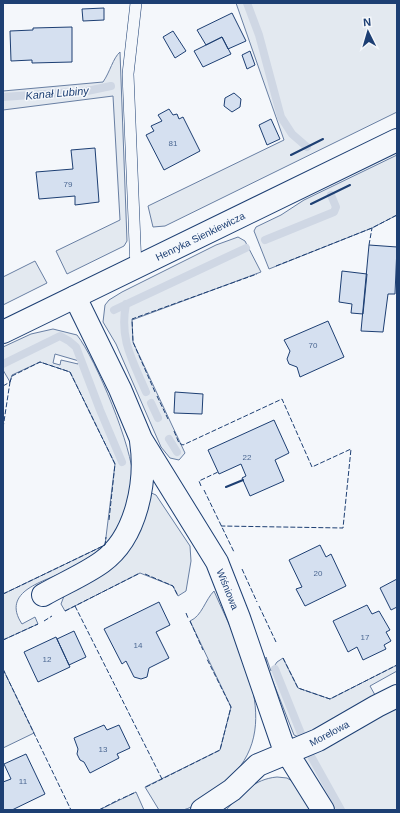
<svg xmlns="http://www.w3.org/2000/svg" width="400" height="813" viewBox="0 0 400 813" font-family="Helvetica,sans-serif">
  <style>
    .green { fill: #e3e9f0; stroke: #687fa3; fill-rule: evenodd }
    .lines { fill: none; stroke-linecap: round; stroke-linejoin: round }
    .stream { stroke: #cfd7e4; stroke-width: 8 }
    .building { fill: #d5e0f0; stroke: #1d3f73 }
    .service-casing { stroke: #1d3f73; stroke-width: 12 }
    .minor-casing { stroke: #1d3f73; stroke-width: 24 }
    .tertiary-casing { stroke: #1d3f73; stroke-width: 24 }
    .service { stroke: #f4f7fb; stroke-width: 11 }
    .minor { stroke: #f4f7fb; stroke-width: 22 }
    .tertiary { stroke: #f4f7fb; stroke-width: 22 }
    .fence { stroke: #1d3f73; stroke-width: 1; stroke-dasharray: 5 2; stroke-linecap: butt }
    .wall { stroke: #1d3f73; stroke-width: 2 }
    .labels { text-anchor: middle; stroke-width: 3; stroke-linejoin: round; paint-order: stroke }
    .number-label { font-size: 8px; fill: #4b6792 }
    .street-label { font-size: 10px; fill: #1d3f73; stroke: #f4f7fb }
    .water-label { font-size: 11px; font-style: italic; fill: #1d3f73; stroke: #f4f7fb }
  </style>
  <rect width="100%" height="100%" fill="#f4f7fb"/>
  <path class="green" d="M236,3H397V112L165,226L153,227L148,206L284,140Z
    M120,52L127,241L124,246L67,274L56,251L120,220L113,96L3,110V91L103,82C110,72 113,58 120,52Z
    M397,155V215L372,228L269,269L254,231L256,227L281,215L304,200Z
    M238,237L245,241L261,272L132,320L133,342L185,453L179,460L170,458L161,447L116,344L103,322L105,305L109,300L122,292L216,245Z
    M35,261L47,283L3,305V277Z
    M53,329L77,335C96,359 133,449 133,479C133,492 119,529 114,543C99,553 83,564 67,571C45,581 0,591 22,624L35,617L38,624L3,640V594L105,545L115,464L70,372L40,362L12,375L10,382L3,370V347L31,334ZM55,354L79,361L78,364L61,360L60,365L53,363Z
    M149,492L156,495L190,546L191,561L186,591L178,596L173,586L140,573L65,611L61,604L64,596Z
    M214,591C241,653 290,735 219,787C209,794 196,807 183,810C176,812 166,810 159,810L145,787L220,750L231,707L190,621C202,616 205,600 214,591Z
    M266,657L271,671L277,662L283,658L298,688L330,699L397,665V671L370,686L375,695L301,738L294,735L266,664Z
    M3,669L34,733L3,748Z
    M397,705V810H332L303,757Z
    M277,777L287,778L292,781L314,810H226C241,794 254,779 277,777Z
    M136,792L144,810H99Z"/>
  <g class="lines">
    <path class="stream" d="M247,3L259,35L281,117L292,134L307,147
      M3,97L87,91L111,86
      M265,240L334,212L336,207L331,195
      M126,304C119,340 133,361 146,392
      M114,310L246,248
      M3,364L60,336L69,341L76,347L100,410L122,462
      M151,403L158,418
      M169,439L177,452
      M275,669L302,736
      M312,758L341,810"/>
  </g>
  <path class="building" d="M104,8V20L83,21L82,9Z
    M232,13L246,41L228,49L222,37L206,45L197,30Z
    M72,27V62L32,63V60L11,61L10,31L33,30V28Z
    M173,31L186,51L175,58L163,37Z
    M222,37L231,54L203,67L194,51Z
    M250,51L255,65L247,69L242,55Z
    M234,93L241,99L240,107L232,112L224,106L225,98Z
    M169,109L173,115L177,114L179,119L183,117L200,151L164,170L146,135L154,131L151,126L162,121L158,115Z
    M271,119L280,139L267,145L259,125Z
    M95,148L99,202L75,205V196L39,199L36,172L73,169L71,150Z
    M369,245L397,247L395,294H388L383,332L361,331Z
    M342,271L367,274L363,314L351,313L352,304L339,302Z
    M328,321L344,357L300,377L297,367L289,364L287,359L290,351L284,340Z
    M175,392L203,394L202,414L174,413Z
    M274,420L289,453L275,460L284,481L250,496L242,478L246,476L241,464L219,474L208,450Z
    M320,545L326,557L331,554L346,586L305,606L296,589L302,587L289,560Z
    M397,579V607L391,610L380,588Z
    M159,602L170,625L156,632L169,658L149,668L147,677L141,679L134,677L126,661L122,664L104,629Z
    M367,605L372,614L379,611L390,630L386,632L391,641L384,645L386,649L363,660L357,647L348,652L333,621Z
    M74,631L86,657L69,665L57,639Z
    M56,637L70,667L38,682L24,652Z
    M104,725L107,730L119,725L130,748L117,754L119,758L90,773L84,762L80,760L77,754L78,749L74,738Z
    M26,754L45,794L12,810H3V782L11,779L4,764Z"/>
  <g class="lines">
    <g class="service-casing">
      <path id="service" d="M136,268L128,74L136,3"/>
    </g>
    <g class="minor-casing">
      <path id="minor" d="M75,297L120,389L141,439L217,562L239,618L283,746L323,810
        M43,595C62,584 84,575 102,562C137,537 147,481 141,441
        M202,810L232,790L258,765L318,740L377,706L397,696"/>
    </g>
    <g class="tertiary-casing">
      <path id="tertiary" d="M3,332L397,140"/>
    </g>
    <use href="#service" class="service"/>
    <use href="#minor" class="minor"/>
    <use href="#tertiary" class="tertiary"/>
    <path class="fence" d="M369,245L372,228
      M276,266L372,228L397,215
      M3,386L10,382L12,376L40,362L70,372L115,464L109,520
      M155,392L133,342L132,319L257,274
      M157,396L168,419
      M3,428L10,382
      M174,431L179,443L183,445L282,399L312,467L351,449L343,528L221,526
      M201,486L199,481L218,472
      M204,490L234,552
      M242,569L257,602
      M145,574L173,586L178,596
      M3,594L105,545L106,537
      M75,606L162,779
      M259,606L276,642
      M65,611L140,573
      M186,613L188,618
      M44,621L52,616
      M190,621L203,650
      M3,640L38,624
      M283,658L298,688L330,699L397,665
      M3,669L71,810
      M146,787L220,750L231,707L207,659
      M123,798L136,792
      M99,810L120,799"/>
    <path class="wall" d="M291,155L323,139
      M311,204L350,185
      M226,487L243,480"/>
  </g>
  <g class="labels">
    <g class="number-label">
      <text x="173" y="146">81</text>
      <text x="68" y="187">79</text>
      <text x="313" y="348">70</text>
      <text x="247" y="460">22</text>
      <text x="318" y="576">20</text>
      <text x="365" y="640">17</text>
      <text x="138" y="648">14</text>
      <text x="47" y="662">12</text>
      <text x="103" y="752">13</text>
      <text x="23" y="784">11</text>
    </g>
    <g class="street-label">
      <text transform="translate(200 236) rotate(-26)" y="4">Henryka Sienkiewicza</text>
      <text transform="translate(228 589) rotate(68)" y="4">Wiśniowa</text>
      <text transform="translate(329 733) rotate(-28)" y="4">Morelowa</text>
    </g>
    <g class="water-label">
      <text transform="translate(57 93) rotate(-5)" y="4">Kanał Lubiny</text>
    </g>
  </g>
  <rect width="400" height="813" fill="none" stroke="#1d3f73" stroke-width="8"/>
  <g transform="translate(368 32) rotate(355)" stroke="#f4f7fb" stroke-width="3" paint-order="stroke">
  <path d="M0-3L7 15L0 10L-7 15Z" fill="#1d3f73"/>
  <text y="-6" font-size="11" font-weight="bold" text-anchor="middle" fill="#1d3f73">N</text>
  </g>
</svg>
